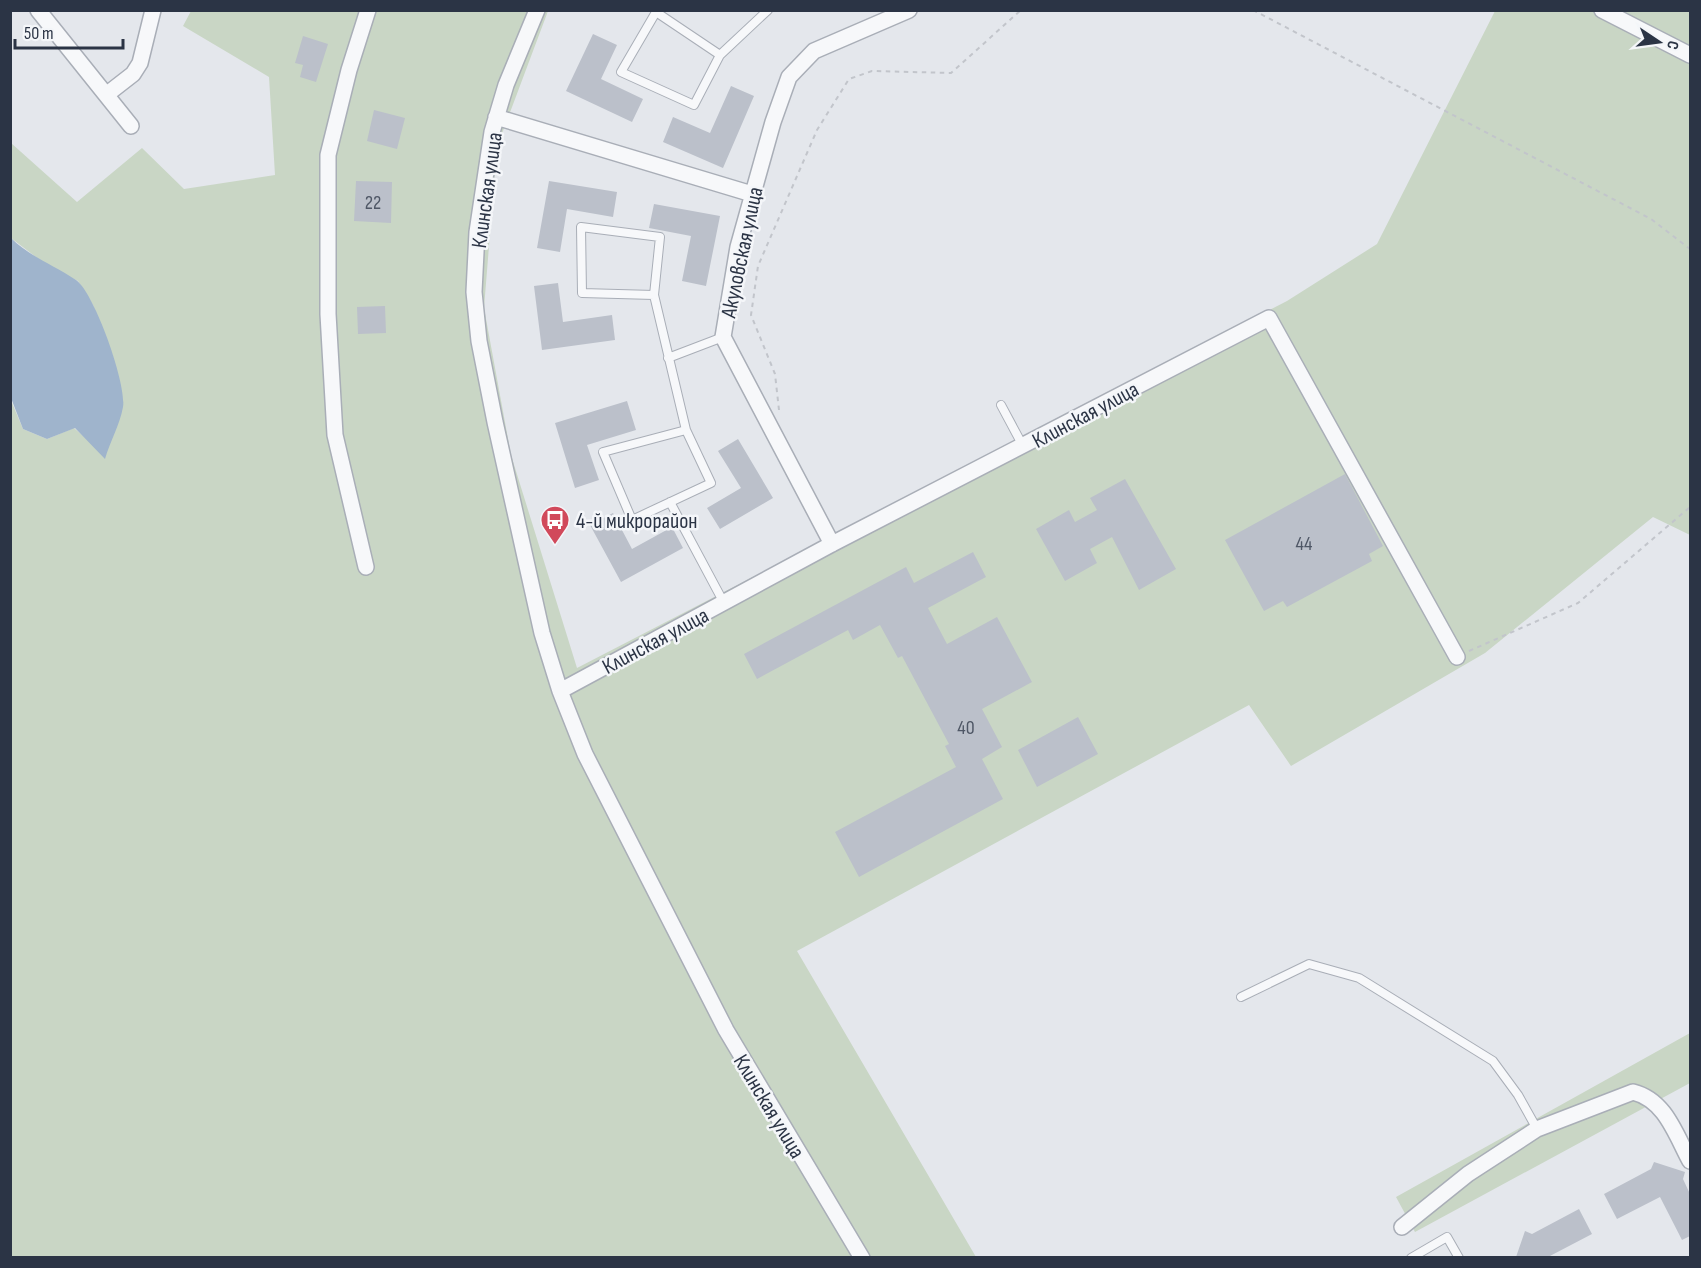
<svg xmlns="http://www.w3.org/2000/svg" width="1701" height="1268" viewBox="0 0 1701 1268" font-family="'Sofia Sans Condensed',sans-serif">
  <style>
    .green { fill: #c9d6c5 }
    .water { fill: #9fb4cc }
    .building { fill: #bbc0ca }
    .lines { fill: none; stroke-linecap: round; stroke-linejoin: round }
    .lane-casing { stroke: #a9aeb7; stroke-width: 10 }
    .street-casing { stroke: #a9aeb7; stroke-width: 18 }
    .path { stroke: #c2c5cb; stroke-width: 2; stroke-dasharray: 4.5 4.5; stroke-linecap: butt }
    .lane { stroke: #f7f8fa; stroke-width: 8 }
    .street { stroke: #f7f8fa; stroke-width: 15 }
    .labels { text-anchor: middle; stroke-width: 5; stroke-linejoin: round; paint-order: stroke }
    .number-label { font-size: 20px; fill: #4f5766 }
    .street-label { font-size: 22px; fill: #2b3445; stroke: #f4f6f9 }
    .poi-label { font-size: 22px; fill: #2b3445; stroke: #f4f6f9; text-anchor: start }
  </style>
  <rect width="100%" height="100%" fill="#e4e7ec"/>
  <path class="green" d="M191,11H548L497,147L484,308L511,455L577,668L1287,301L1377,244L1495,11H1690V535L1653,517L1485,653L1291,766L1249,705L797,951L976,1257H11L10,398L23,429L47,439L74,428L89,441L104,335L93,305L78,281L49,267L11,238V143L77,202L142,148L184,189L275,175L269,77L183,26Z
    M1690,1033V1083L1415,1232L1396,1197Z"/>
  <path class="water" d="M11,238C30,257 54,265 76,280C94,292 127,384 123,407C120,424 110,442 105,459L75,428L47,439L23,429L11,398Z"/>
  <path class="building" d="M593,34L617,45L601,79L643,99L632,122L566,91Z
    M303,36L328,44L316,82L300,77L303,65L295,63Z
    M731,86L754,96L723,168L663,142L673,117L710,133Z
    M374,110L405,118L397,149L367,141Z
    M356,181L392,182L391,223L354,221Z
    M549,181L617,192L613,217L567,209L560,252L537,248Z
    M654,204L720,216L706,286L682,281L691,236L649,228Z
    M558,283L563,322L612,315L615,340L542,350L534,286Z
    M385,306L386,333L358,334L357,307Z
    M627,401L636,430L587,445L599,480L575,488L555,423Z
    M738,439L773,498L720,529L707,508L741,488L718,451Z
    M1345,474L1383,546L1369,554L1372,561L1287,607L1283,601L1264,611L1225,540Z
    M1125,479L1176,569L1139,590L1112,537L1090,549L1097,563L1065,581L1036,529L1069,510L1075,522L1097,510L1090,498Z
    M613,513L632,549L672,527L683,548L621,582L590,525Z
    M973,552L986,577L928,608L947,644L997,617L1032,682L982,709L1002,747L982,759L1003,799L859,877L835,832L956,767L945,746L949,744L902,656L898,658L880,625L853,640L848,630L757,679L744,654L906,567L914,583Z
    M1078,717L1098,754L1037,787L1018,750Z
    M1654,1162L1685,1172L1683,1179L1690,1194V1236L1682,1240L1660,1197L1617,1219L1604,1194L1651,1169Z
    M1579,1209L1592,1234L1548,1257H1516L1525,1231L1532,1234Z"/>
  <g class="lines">
    <g class="lane-casing">
      <path id="lane" d="M720,55L656,12L621,72L694,105L720,55L768,10
        M654,295L660,237L581,227L582,293L654,295L686,430L711,483L632,520L603,452L686,430
        M668,358L723,337
        M1001,405L1023,446
        M670,502L724,603
        M1241,997L1309,964L1359,978L1493,1061L1518,1095L1537,1129
        M1411,1258L1447,1237L1459,1258"/>
    </g>
    <g class="street-casing">
      <path id="street" d="M38,10L131,126
        M537,10L506,85L492,132L477,232L474,292L479,341L495,422L542,633L560,691L585,754L726,1030L862,1258
        M1602,10L1690,55
        M106,95L133,74L140,63L153,10
        M496,117L752,194
        M832,544L723,337L738,247L773,122L789,77L814,51L909,10
        M366,567L335,435L328,314V155L349,70L368,10
        M560,691L832,544L1269,318L1457,657
        M1402,1227L1468,1174L1537,1129L1633,1092C1665,1100 1675,1133 1690,1161"/>
    </g>
    <path class="path" d="M1253,10L1651,219L1690,249
      M779,410L775,374L751,315L758,266L817,130L849,79L872,71L951,73L1021,10
      M1469,651L1578,603L1690,507"/>
    <use href="#lane" class="lane"/>
    <use href="#street" class="street"/>
  </g>
  <defs>
    <g id="bus-pin" transform="scale(1.5)"><path d="M0 17L-7.5 6A9.5 9.5 0 1 1 7.5 6Z" fill="#d1495b" stroke="#f4f6f9"/><path d="M-5-6H5V4H4V6H2V4H-2V6H-4V4H-5ZM-3.5-4V0h7V-4ZM-3.5 1.2v1.5H-2V1.2ZM2 1.2v1.5H3.5V1.2Z" fill="#fff"/></g>
  </defs>
  <g fill-rule="evenodd">
    <use href="#bus-pin" x="555" y="520"/>
  </g>
  <g class="labels">
    <g class="number-label">
      <text x="373" y="209">22</text>
      <text x="1304" y="550">44</text>
      <text x="966" y="734">40</text>
    </g>
    <g class="street-label">
      <text transform="translate(486 190) rotate(-82)" y="8">Клинская улица</text>
      <text transform="translate(741 252) rotate(-78)" y="8">Акуловская улица</text>
      <text transform="translate(1085 414) rotate(-28)" y="8">Клинская улица</text>
      <text transform="translate(655 640) rotate(-28)" y="8">Клинская улица</text>
      <text transform="translate(770 1106) rotate(59)" y="8">Клинская улица</text>
    </g>
    <g class="poi-label">
      <text x="576" y="528">4-й микрорайон</text>
    </g>
  </g>
  <rect width="1701" height="1268" fill="none" stroke="#2b3445" stroke-width="24"/>
  <g transform="translate(1659 42) rotate(103)" stroke="#f4f6f9" stroke-width="4.5" paint-order="stroke">
  <path d="M0-4.5L10 22L0 15L-10 22Z" fill="#2b3445"/>
  <text y="-9" font-size="16" font-weight="bold" text-anchor="middle" fill="#2b3445">С</text>
  </g>
  <path d="M15 39v9h108v-9" fill="none" stroke="#2b3445" stroke-width="3"/>
  <text x="24" y="39" font-size="18" fill="#2b3445" stroke="#f4f6f9" stroke-width="4.5" paint-order="stroke">50 m</text>
</svg>
